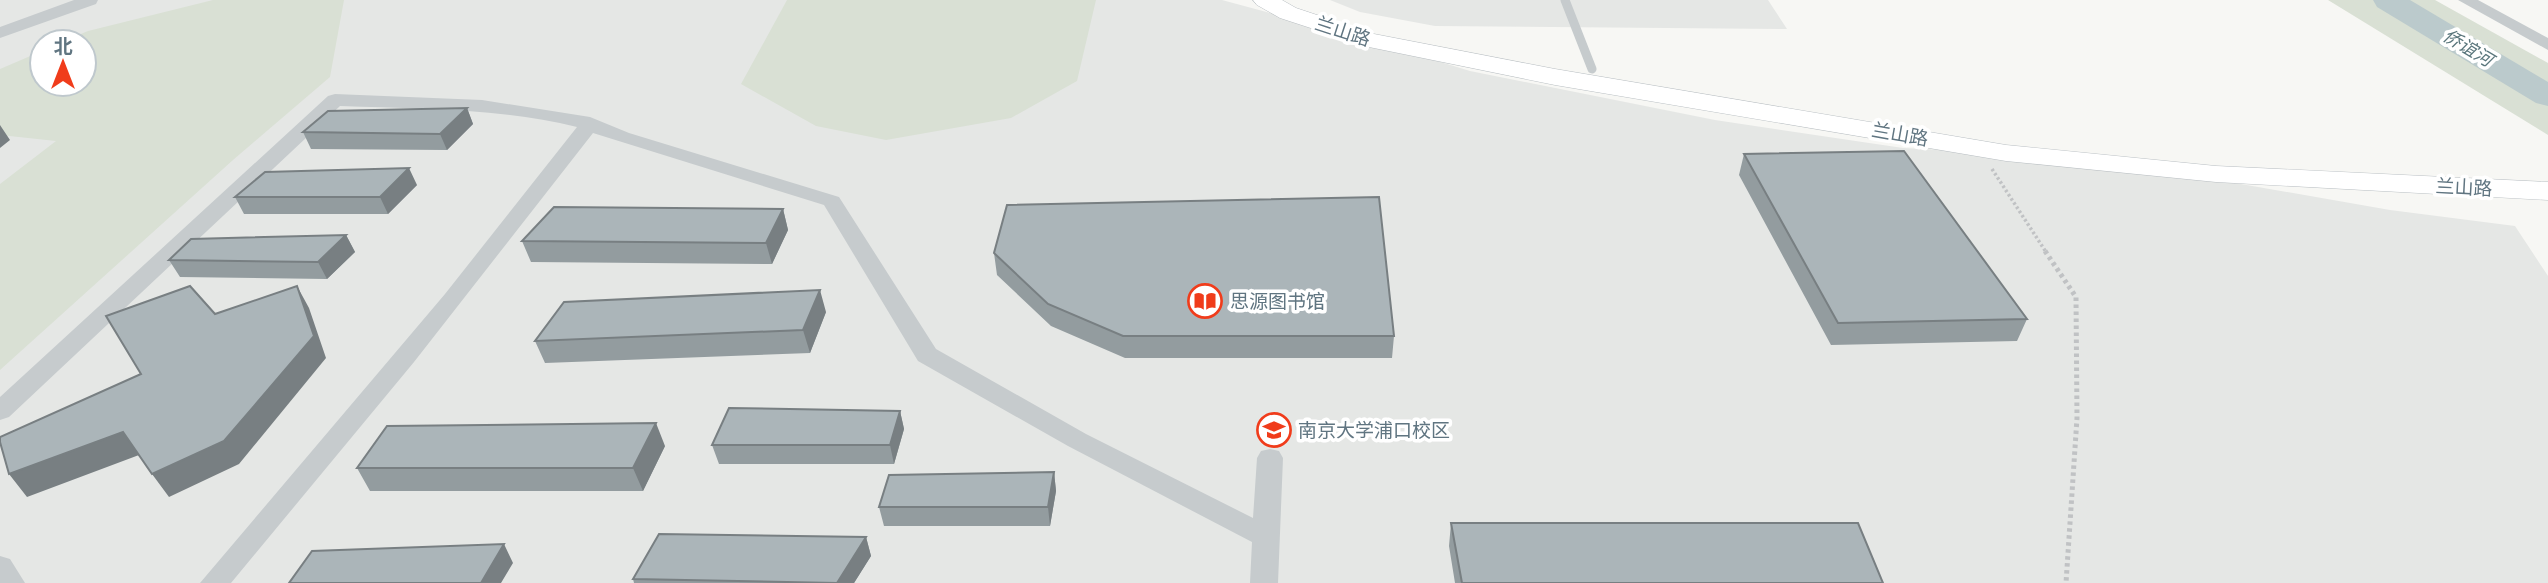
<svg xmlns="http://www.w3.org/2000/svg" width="2548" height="583" viewBox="0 0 2548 583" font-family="'Nunito Sans','Noto Sans SC',sans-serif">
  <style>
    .built { fill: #e5e7e5; fill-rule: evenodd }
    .green { fill: #d9e0d4 }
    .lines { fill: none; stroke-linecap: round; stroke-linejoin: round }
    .river { fill: #bbcacc; fill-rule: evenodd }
    .secondary-casing { stroke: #b8bec2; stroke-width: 1 }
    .path-far1 { stroke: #c0c2c4; stroke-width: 3.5; stroke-dasharray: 2.5 2.5; stroke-linecap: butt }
    .path { stroke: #c0c2c4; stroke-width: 5; stroke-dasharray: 3.5 3.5; stroke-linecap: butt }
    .lane { stroke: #c6cbcd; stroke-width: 9 }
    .street { fill: #c6cbcd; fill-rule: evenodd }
    .secondary { fill: #fff; fill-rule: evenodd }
    .wall { fill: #939c9f }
    .shaded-wall { fill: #787f82 }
    .building { fill: #abb5b9; stroke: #787f82; stroke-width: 2 }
    .labels { text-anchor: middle; stroke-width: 7; stroke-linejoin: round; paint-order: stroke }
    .far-water-label { font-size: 18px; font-style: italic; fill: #5a767c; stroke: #fff }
    .street-label { font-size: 19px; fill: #607581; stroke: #fff }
    .poi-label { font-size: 19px; fill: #607581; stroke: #fff; text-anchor: start }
  </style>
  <rect width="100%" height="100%" fill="#f7f7f4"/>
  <path class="built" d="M0,0H1222L1349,34L1470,71L1715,120L1903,148L2081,156L2390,210L2515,226L2548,276V583H0ZM42,42H84V84H42Z
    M1330,0H1768L1787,29L1435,26L1360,12Z"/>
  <path class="green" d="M213,0H344L330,77L233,160L0,370V184L56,141L0,135V69L42,51V84H84V42H62L88,31Z
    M787,0H1096L1077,81L1011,118L886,140L816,126L741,84Z
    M2328,0H2435L2548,63V135Z"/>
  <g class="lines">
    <path class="river" d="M2373,0H2410L2548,82V106L2536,103L2377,7Z"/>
    <g class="secondary-casing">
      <path id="secondary" d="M1253,0H1282L1296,8L1374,34L1555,69L2006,145L2216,166L2548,182V200L2216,182L2006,161L1555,85L1369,47L1280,18L1257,5Z"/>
    </g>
    <path class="path-far1" d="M1992,169L2046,252"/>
    <path class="path" d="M2045,251L2076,297L2077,418L2066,583"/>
    <path class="lane" d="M1565,0L1592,69"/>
    <path class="street" d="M74,0H98L96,4L0,38V27Z
      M2458,0H2478L2548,38V50Z
      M335,94L482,100L590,117L629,133L839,197L936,349L1086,434L1253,518L1257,458L1261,451L1270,449L1279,451L1283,458L1278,583H1250L1252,542L1068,446L918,361L824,205L593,133L414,362L231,583H200L445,294L577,127C499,108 419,109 340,106L9,417L0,420V397L328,96Z
      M0,556L10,559L25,583H0Z"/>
    <use href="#secondary" class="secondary"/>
  </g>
  <path class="wall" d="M467,108L473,124L447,150L311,149L303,132Z
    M1744,154L2027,319L2017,341L1831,345L1739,175Z
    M417,185L388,214H244L235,197Z
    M783,209L788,230L772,264L531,262L522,241Z
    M346,235L355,252L327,279L180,277L169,260Z
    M994,253L1394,336L1392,358H1125L1051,326L997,275Z
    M826,312L810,353L545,363L535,341Z
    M900,411L904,429L894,464H719L712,445Z
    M665,446L643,491H370L357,468Z
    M1054,472L1056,491L1050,526H884L879,507Z
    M1451,523L1883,583H1455L1449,546Z
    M866,537L871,556L854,583H634L633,579Z"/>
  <path class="shaded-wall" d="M467,108L473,124L447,150L440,134Z
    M0,125L10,140L0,148Z
    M409,168L417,185L388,214L380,197Z
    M783,209L788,230L772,264L766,243Z
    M346,235L355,252L327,279L318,262Z
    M297,286L309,308L326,358L239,464L169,497L152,474Z
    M820,290L826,312L810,353L803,330Z
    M900,411L904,429L894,464L890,445Z
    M656,423L665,446L643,491L633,468Z
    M123,432L139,455L27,497L9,474Z
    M1054,472L1056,491L1050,526L1048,507Z
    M866,537L871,556L854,583H837Z
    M504,544L513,563L501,583H481Z"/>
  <path class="building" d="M467,108L440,134L303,132L328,111Z
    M1904,151L2027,319L1838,323L1744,154Z
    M409,168L380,197H235L265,172Z
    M1379,197L1394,336H1123L1048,304L994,253L1007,205Z
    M554,207L783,209L766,243L522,241Z
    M346,235L318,262L169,260L191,239Z
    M190,286L215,314L297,286L314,336L224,441L152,474L123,432L9,474L0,442V437L141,374L106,316Z
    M820,290L803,330L535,341L564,302Z
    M729,408L900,411L890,445H712Z
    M656,423L633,468H357L387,426Z
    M1054,472L1048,507H879L889,475Z
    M1451,523H1858L1883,583H1462Z
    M659,534L866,537L837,583L633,579Z
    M504,544L481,583H289L312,551Z"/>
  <defs>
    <g id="library-ring" transform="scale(1.75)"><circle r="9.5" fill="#fff" stroke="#f03c1b" stroke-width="1.5"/><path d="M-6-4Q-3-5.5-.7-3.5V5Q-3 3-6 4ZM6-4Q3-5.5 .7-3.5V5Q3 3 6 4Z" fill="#f03c1b"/></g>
    <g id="university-ring" transform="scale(1.75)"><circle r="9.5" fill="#fff" stroke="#f03c1b" stroke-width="1.5"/><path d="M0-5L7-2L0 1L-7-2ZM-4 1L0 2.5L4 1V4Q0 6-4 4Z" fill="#f03c1b"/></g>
  </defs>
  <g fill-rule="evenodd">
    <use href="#library-ring" x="1205" y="301"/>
    <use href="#university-ring" x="1274" y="430"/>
  </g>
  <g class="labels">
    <g class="far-water-label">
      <text transform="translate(2468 48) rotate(31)" y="6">侨谊河</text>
    </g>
    <g class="street-label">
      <text transform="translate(1343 31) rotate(18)" y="7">兰山路</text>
      <text transform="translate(1900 134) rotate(10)" y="7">兰山路</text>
      <text transform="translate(2464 187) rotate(3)" y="7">兰山路</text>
    </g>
    <g class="poi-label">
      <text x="1230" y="308">思源图书馆</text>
      <text x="1298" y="437">南京大学浦口校区</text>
    </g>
  </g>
  <g transform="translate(63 63)"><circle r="33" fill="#ffffff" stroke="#bfc8cd" stroke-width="2"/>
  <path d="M0-5L12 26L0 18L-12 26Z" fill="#f03c1b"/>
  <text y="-10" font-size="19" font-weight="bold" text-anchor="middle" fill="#607581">北</text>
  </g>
</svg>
